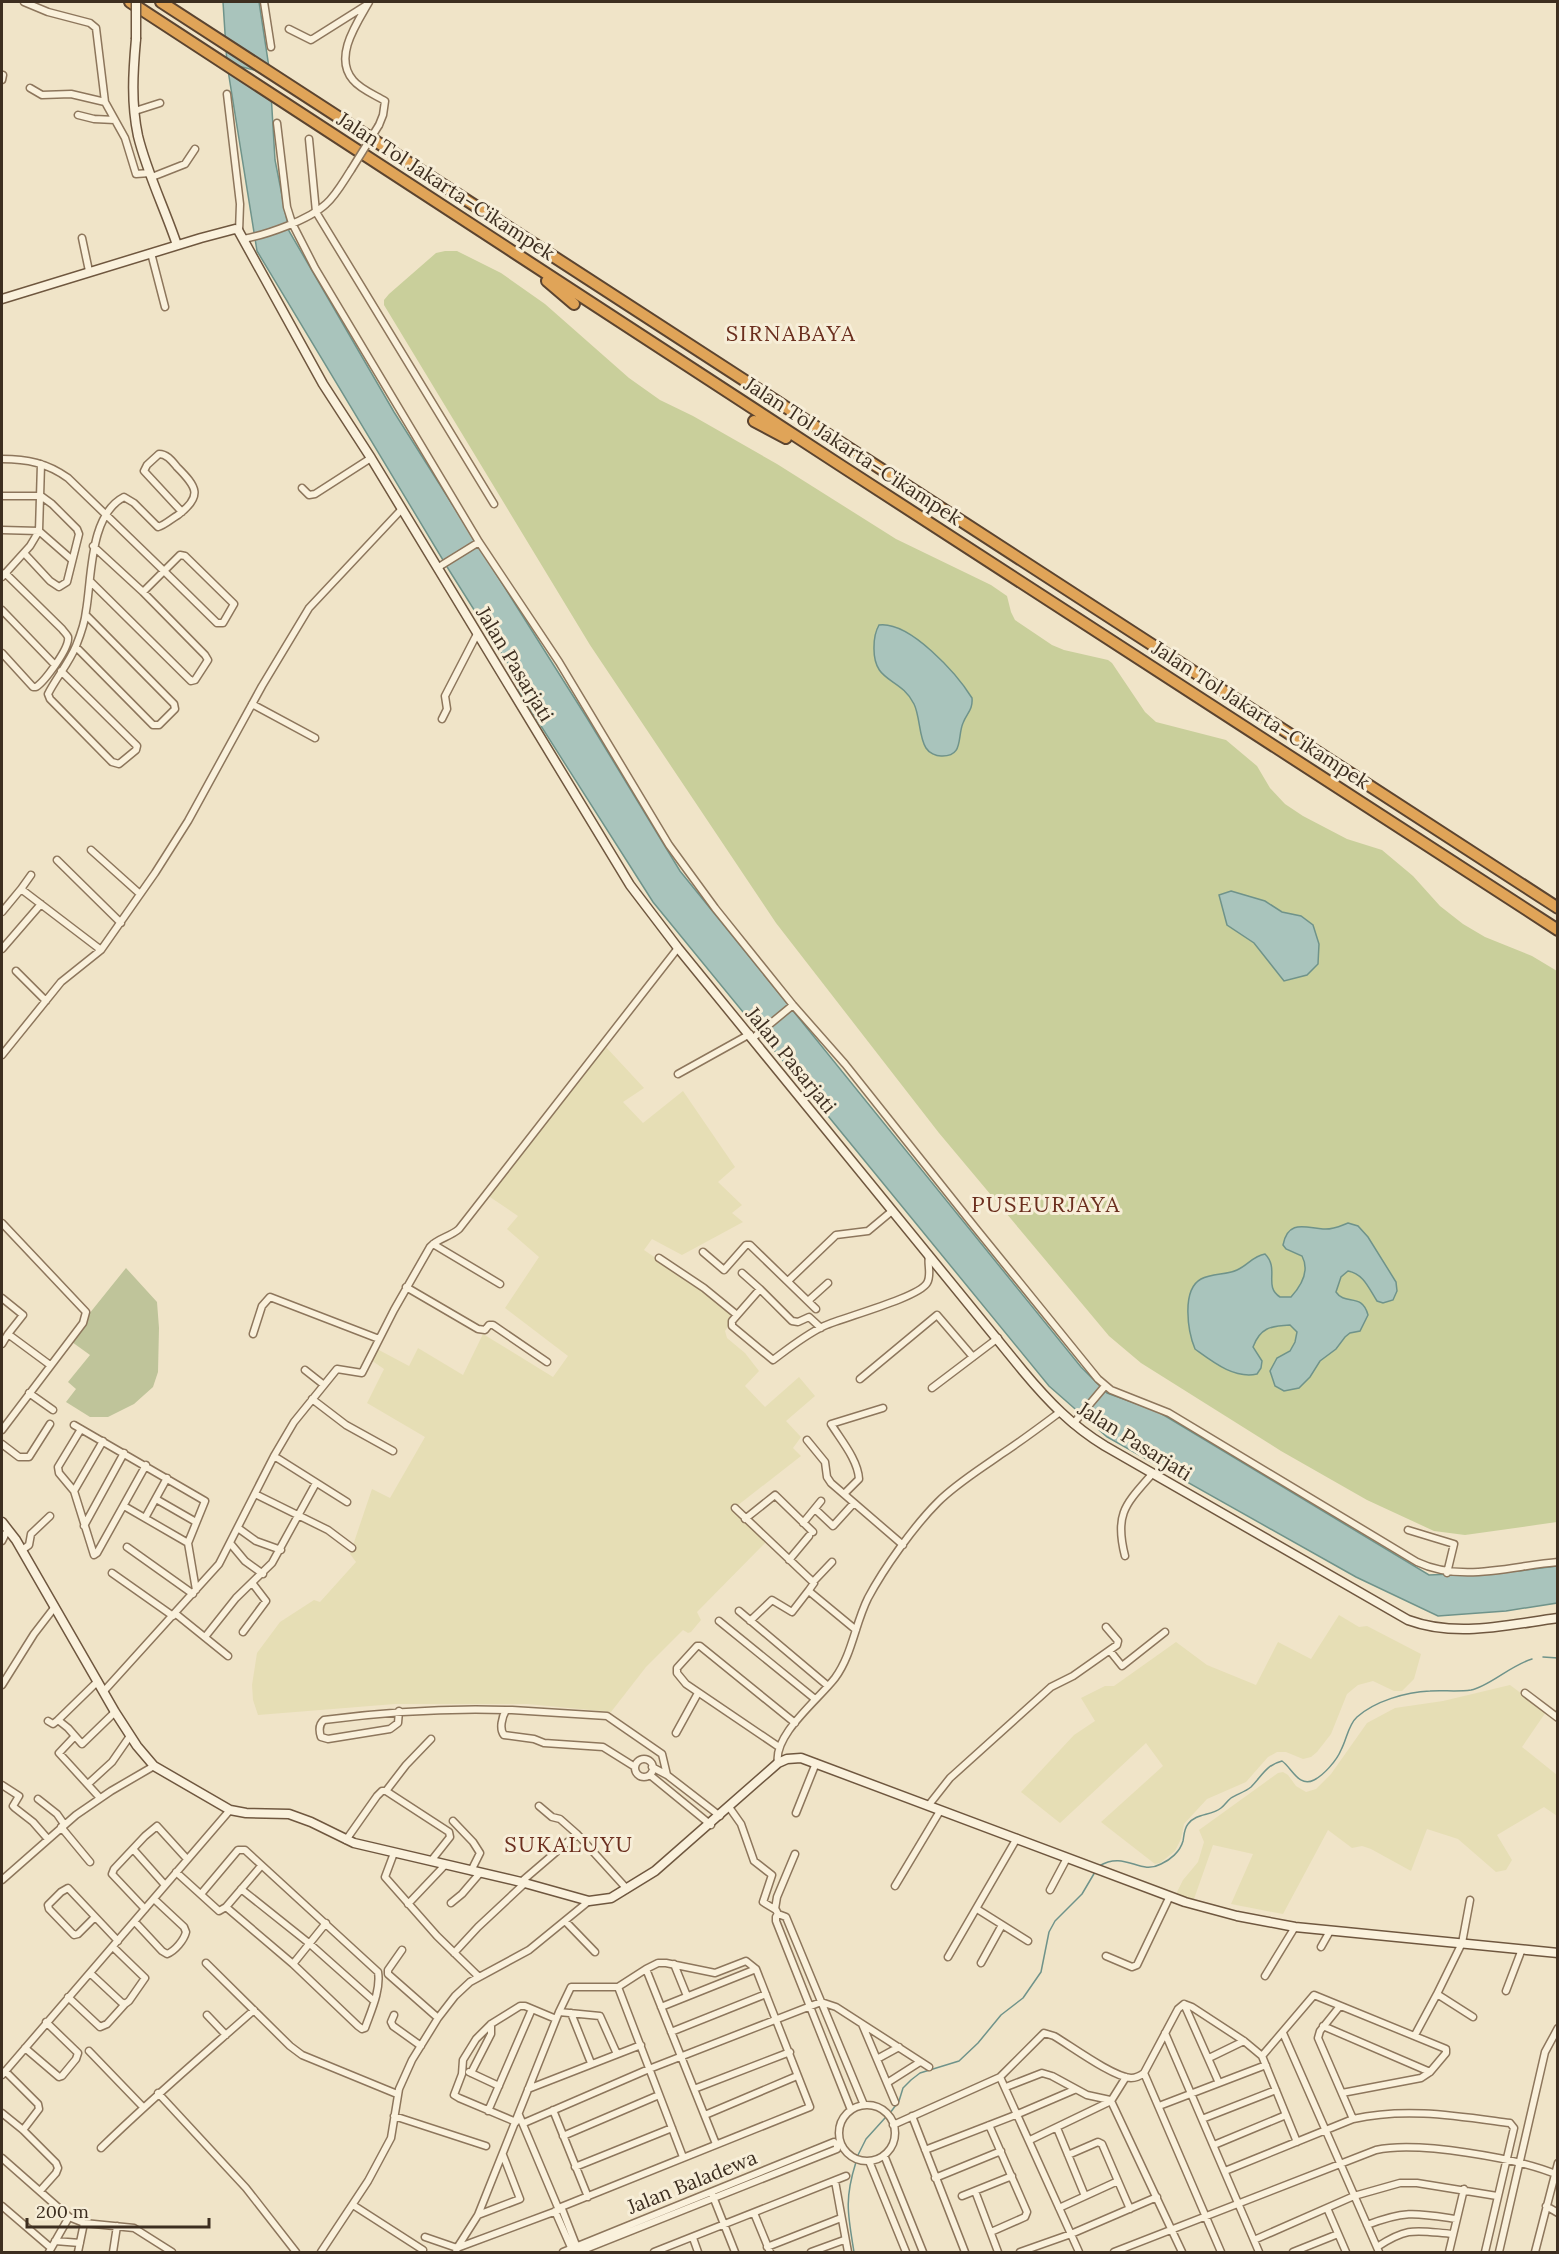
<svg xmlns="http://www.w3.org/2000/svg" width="1559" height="2254" viewBox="0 0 1559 2254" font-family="Lora,serif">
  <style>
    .farmland { fill: #e6deb5 }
    .green { fill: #c9cf9b }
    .cemetery { fill: #bfc49a }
    .water { fill: #a9c4bc; stroke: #6f938a; stroke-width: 1.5 }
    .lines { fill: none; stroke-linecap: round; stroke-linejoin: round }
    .stream { stroke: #6f938a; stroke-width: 1.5 }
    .street-casing { stroke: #8d765c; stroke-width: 9 }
    .secondary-casing { stroke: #6f573f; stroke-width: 11 }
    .highway-casing { stroke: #5b4430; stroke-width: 14 }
    .street { stroke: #faf1dc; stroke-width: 6 }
    .secondary { stroke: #faf1dc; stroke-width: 8 }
    .highway { stroke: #e0a458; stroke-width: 10 }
    .street-bridge-casing { stroke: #8d765c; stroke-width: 9; stroke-linecap: butt }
    .secondary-bridge-casing { stroke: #6f573f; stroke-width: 11; stroke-linecap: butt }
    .street-bridge { stroke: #faf1dc; stroke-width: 6 }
    .secondary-bridge { stroke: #faf1dc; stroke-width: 8 }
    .labels { text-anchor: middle; stroke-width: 6; stroke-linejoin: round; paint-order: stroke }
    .street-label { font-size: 20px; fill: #3d2e20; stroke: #f7eed8 }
    .quarter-label { font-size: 22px; letter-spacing: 1.5px; fill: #6b2e1e; stroke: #f7eed8 }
  </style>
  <rect width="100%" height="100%" fill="#f0e4c8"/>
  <path class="farmland" d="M605,1046L644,1088L623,1102L643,1123L683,1091L735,1167L718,1182L742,1205L732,1213L743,1222L682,1255L652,1239L644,1250L703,1290L735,1315L725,1331L727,1338L745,1353L759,1371L745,1386L765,1407L799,1377L815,1396L786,1421L801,1437L793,1448L801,1456L733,1509L767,1541L697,1612L701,1620L691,1632L688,1633L683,1630L646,1667L611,1712L527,1704H395L258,1715L253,1700L252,1685L257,1653L280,1622L314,1600L320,1602L356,1562L350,1554L372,1489L390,1498L425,1437L367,1403L384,1369L371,1360L377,1349L409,1366L418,1348L463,1375L483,1334L553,1377L568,1356L505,1308L539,1257L507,1229L518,1216L487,1195Z
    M1339,1615L1359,1627L1367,1626L1421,1654L1414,1679L1402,1691H1394L1373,1681L1358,1685L1347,1694L1331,1734L1317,1752L1311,1757L1303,1759L1286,1752H1277L1268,1757L1246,1782L1207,1799L1184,1824L1181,1839L1175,1851L1160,1863L1155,1864L1101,1822L1163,1766L1146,1743L1060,1823L1021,1792L1074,1735L1095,1721L1081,1698L1105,1686H1114L1176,1642L1207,1665L1256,1685L1278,1642L1311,1659Z
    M1510,1685L1546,1712L1522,1747L1557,1775V1816L1544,1807L1497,1835L1512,1860L1506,1870L1496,1872L1458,1839L1427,1829L1411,1871L1371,1849L1362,1846L1352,1848L1328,1830L1283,1914L1231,1904L1253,1854L1213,1845L1194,1899L1176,1894L1183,1880L1198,1862L1204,1842L1199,1830L1278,1773L1283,1772L1288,1775L1296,1786L1306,1792L1316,1789L1331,1774L1367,1723L1395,1708L1443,1701Z"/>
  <path class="green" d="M445,251H457L501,273L545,304L629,378L660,400L693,416L777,464L896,539L991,585L1007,596L1011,612L1015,620L1052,645L1064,650L1108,660L1112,663L1145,712L1156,722L1226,740L1257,766L1270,788L1285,804L1303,816L1347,839L1382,850L1413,876L1440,906L1463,924L1485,937L1532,956L1557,971V1522L1465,1535L1434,1531L1367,1500L1281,1451L1141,1363L1109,1336L939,1133L776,923L590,645L384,305V300L389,294L436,253Z"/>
  <path class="cemetery" d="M126,1268L157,1302L159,1328L158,1372L153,1387L134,1404L108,1417H90L66,1402L76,1389L68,1382L90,1355L72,1342L89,1314Z"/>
  <path class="water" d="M223,2H259L270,74L230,64L271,93L275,160L289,231L394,412L587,718L680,871L1081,1367L1107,1393L1157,1411L1429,1575L1518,1571L1557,1566V1603L1506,1611L1438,1616L1356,1577L1107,1437L1049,1386L653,902L520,693L512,670L449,570L257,251L227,64Z
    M879,625C910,621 957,674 972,698C973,710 967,713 963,723C957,737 964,757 941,756C936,756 929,753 926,748C919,738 920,716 914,704C900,676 873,684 874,647C874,640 875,632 879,625Z
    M1231,891L1265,901L1282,912L1301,916L1313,925L1319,944L1318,964L1307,975L1284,981L1254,943L1227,925L1219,895Z
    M1348,1223L1358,1226L1368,1237L1396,1282L1397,1291L1393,1300L1383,1303L1377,1301C1369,1289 1364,1274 1348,1271L1341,1277L1336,1292C1345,1306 1362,1292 1368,1315L1360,1331L1350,1333L1345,1337L1336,1349L1320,1361L1310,1377L1299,1388L1284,1391L1275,1386L1270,1371L1277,1358L1290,1351L1295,1342L1297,1332L1290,1325C1270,1326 1260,1328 1253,1347L1262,1361L1261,1368L1257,1374C1234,1379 1213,1362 1195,1349C1188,1332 1181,1290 1201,1279C1212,1273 1226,1275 1237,1270C1248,1265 1253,1256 1265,1254C1280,1269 1263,1286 1280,1297H1291C1301,1286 1310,1271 1302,1256L1286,1249L1283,1245C1288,1219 1306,1228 1323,1229C1333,1230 1340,1226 1348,1223Z"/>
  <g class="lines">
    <path class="stream" d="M1543,1657L1558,1658
      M1099,1866C1126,1850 1139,1876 1161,1864C1170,1860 1180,1852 1183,1841C1184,1836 1184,1829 1188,1824C1196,1813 1211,1816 1221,1808C1225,1805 1227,1801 1231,1798C1237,1794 1245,1792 1251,1787C1262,1776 1266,1765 1282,1761C1292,1768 1299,1788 1314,1780C1324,1775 1337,1760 1341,1750C1347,1739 1348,1725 1357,1717C1375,1701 1406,1692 1430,1691C1443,1690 1457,1692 1471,1690C1488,1687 1511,1665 1532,1659
      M890,2113L899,2101L903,2088L911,2080L920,2073L959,2061L978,2043L1001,2015L1023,1998L1041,1972L1049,1932L1055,1921L1082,1894L1095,1872
      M858,2155L866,2139L885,2118
      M854,2252C848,2215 844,2200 856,2162"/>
    <g class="street-casing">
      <path id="street" d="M24,2L48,12L90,23L96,28L105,102L125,138L136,174L150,173
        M264,2L271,47
        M369,2C357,23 333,57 353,80C360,89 375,95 385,101L383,115L379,125
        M289,29L311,40L365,6
        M2,80L3,75
        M30,88L42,95L71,94L105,102
        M227,94L240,204L239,232
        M135,111L160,103
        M78,115L94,119L115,120
        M277,123L287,207L292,223L315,268L479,542L559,662L669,845L715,908L793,1005L845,1064L974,1226L1098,1379L1111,1390L1169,1413L1417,1562C1461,1583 1511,1566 1558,1562
        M309,139L316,212L494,504
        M152,177L185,164L195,149
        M82,238L89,271
        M243,239C266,235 309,220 326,204C336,195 343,182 351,170
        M151,253L165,307
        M2,459C27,459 47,463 68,478L164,571L180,555L185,556L234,604L223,623H217L164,571L143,592
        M302,488L309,495L315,494L371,458
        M2,496H41L52,504L77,529L79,534L67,582L59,587L50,581L24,553
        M2,530L39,531L71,559
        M437,568L479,542
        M2,577L30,546L39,531L41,464
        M91,582L191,681L195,680L208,660L205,655L143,592L93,546
        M2,610L55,665
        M76,647L153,725H159L175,709L174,704L86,615
        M2,653L33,687H36C44,682 70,648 68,637C67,634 64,632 62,629L5,573
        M61,671L137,746L136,750L119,764L112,762L50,699L48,694C56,678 69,663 76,646C80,636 85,622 86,611C92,578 89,515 124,497L134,503L158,527C165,525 171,519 178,515C203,496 197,487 177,467C172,461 167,454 159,454L147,465L144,471L182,512
        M252,704L315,738
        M442,719L447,709L445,696L477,634
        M91,850L140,894
        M57,860L121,923
        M21,889L31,875
        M2,912L21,889L101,950
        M2,949L41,904
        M16,971L46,1001
        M753,1038L793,1005
        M2,1055L61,982L101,950L155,873L188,821L262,686L309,608L401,510
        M678,1074L750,1034
        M2,1223L86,1312L83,1323L2,1430
        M433,1244L500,1284
        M703,1252L724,1270L746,1245H750L816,1309
        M659,1258L704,1288L737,1315
        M742,1273L760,1289L732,1321V1326L773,1360C789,1348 805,1335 824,1326C844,1317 918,1298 927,1283C932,1275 927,1264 929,1255
        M788,1281L836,1235L868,1231L892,1211
        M406,1287L478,1329L485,1330L489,1325H493L547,1362
        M760,1289L792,1321L798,1322L809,1317L821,1328
        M2,1298L23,1315L8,1334L50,1365
        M808,1301L828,1283
        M253,1334L262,1306L270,1297L379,1339
        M2,1344L8,1334
        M305,1370L324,1385
        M860,1379L937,1315L973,1357
        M932,1388L998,1338
        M29,1393L53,1410
        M312,1399L346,1425L393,1451
        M1073,1424L1105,1386
        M74,1425L205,1501L188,1543L196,1590
        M807,1440L825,1462L827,1477L831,1483L903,1545
        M103,1441L74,1491L94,1555L97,1553L146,1465
        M2,1444L19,1457H29L50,1424
        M274,1456L347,1502
        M74,1491L59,1473L58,1467L81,1429
        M255,1494L328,1530L352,1548
        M844,1494L859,1479C858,1460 841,1440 831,1424L883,1408
        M156,1499L196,1522
        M124,1506L188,1543
        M735,1508L814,1583L809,1590L810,1592L856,1630
        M815,1509L833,1526L853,1504
        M145,1518L167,1478
        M745,1519L775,1495L813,1532
        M803,1523L821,1501
        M84,1526L124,1453
        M238,1528L256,1541L281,1550
        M1408,1530L1454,1544L1447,1573
        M2,1541L8,1529
        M230,1543L245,1561L263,1574
        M127,1547L193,1594
        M22,1550L29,1545L31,1534L50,1516
        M1125,1556C1114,1513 1126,1504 1153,1473
        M789,1560L809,1536
        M112,1573L173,1616
        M813,1582L832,1562
        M739,1611L828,1686
        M176,1614L228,1656
        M719,1621L815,1699
        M750,1621L772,1600L792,1612L809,1590
        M243,1632L266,1601L253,1584
        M205,1637L236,1598L272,1563L316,1483
        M1110,1651L1122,1666L1165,1632
        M2,1685L34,1634L54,1608
        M104,1691L219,1564L274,1456L294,1422L337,1369L362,1373L394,1310L430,1247C438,1238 450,1237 459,1229L678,948
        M1525,1693L1558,1718
        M399,1711L398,1723L390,1729L328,1739L321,1737C319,1731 319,1724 324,1720C385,1712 445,1708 506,1710
        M58,1720L98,1681
        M48,1721L53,1724L58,1720L68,1728L82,1744L115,1712
        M676,1733L698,1693
        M75,1736L59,1753L100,1798
        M779,1747L686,1684L677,1673V1668L697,1646H700L795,1723
        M635 1768a9 9 0 1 1 18 0a9 9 0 1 1-18 0Z
        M778,1763C773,1735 818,1700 835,1678C852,1655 855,1624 868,1598C884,1568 914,1526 938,1502C956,1484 979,1470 1000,1455C1020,1442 1040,1427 1060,1412
        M635,1767L603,1747L544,1743L534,1739L504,1735C499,1729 502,1717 506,1710H512L607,1716L662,1754L667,1775
        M652,1767L667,1775L720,1816
        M650,1775L711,1825
        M88,1784L112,1762L130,1736
        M2,1785L19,1796L13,1806L15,1808L33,1822L47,1838
        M386,1791L449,1832L450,1837L431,1861
        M38,1799L57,1814L64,1824
        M539,1806L552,1817L560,1819L577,1834L627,1889
        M928,1806L950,1778L1051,1687L1073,1676L1117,1645L1118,1641L1106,1627
        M729,1807L741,1824L754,1861L772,1875L763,1902L776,1910L778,1914L786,1917L864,2105
        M796,1813L816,1763
        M453,1821L473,1842L480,1853L471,1871
        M61,1827L90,1862
        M346,1840L377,1796L382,1791H386L406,1765L431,1739
        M133,1849L165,1885
        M394,1853L385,1877L437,1936L479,1977
        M176,1872L219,1911L226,1907L261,1866
        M2,1880L76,1815L111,1791L154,1766
        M521,1882L577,1834
        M895,1886L940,1811
        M241,1889L310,1944L374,2001
        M1050,1890L1067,1858
        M201,1894L238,1850H245L378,1972C381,1990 371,2011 365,2028L362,2029L358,2026L293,1964L226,1907
        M1470,1900L1462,1943L1437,1994L1473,2017
        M451,1903L462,1894L480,1873
        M408,1904L445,1865
        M145,1909L112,1874L114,1869L145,1836L157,1826L187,1859
        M775,1909L777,1897L795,1854
        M977,1909L1028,1941
        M778,1914L776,1917V1921L851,2110
        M94,1918L78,1934L74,1935L49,1909L48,1905L61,1892L68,1888L118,1941
        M135,1922L162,1951L167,1954C175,1951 184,1940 186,1932L184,1927L154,1899
        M566,1922L595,1952
        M1321,1947L1330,1931
        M402,1950L388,1970V1974L438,2018
        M454,1953L478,1927L525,1883
        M1106,1956L1132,1967L1137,1965L1169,1898
        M948,1957L1017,1838
        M206,1963L290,2046L302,2055L397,2094
        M981,1963L1002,1925
        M293,1964L326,1923
        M674,1964L687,1996
        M646,1969L716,2144
        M90,1973L121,2002L125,2004L129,2001L145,1978L113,1947
        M1265,1976L1295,1927
        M618,1987L683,2157
        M1506,1991L1522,1949
        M68,1997L100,2027L107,2024L125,2004
        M1184,2004L1192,2007L1244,2041L1262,2056L1297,2142
        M1184,2004L1219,2083
        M1340,2006L1320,2031L1318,2038L1353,2119
        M661,2007L756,1969
        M559,2012L600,2016L617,2054
        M571,2013L591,2063
        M207,2015L226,2035
        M394,2015L391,2022L393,2026L421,2046
        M862,2024L895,2102
        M1323,2026L1430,2072
        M671,2032L766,1994
        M1165,2033L1259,2252
        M1283,2033L1379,2252
        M1415,2035L1437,1994
        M25,2048L59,2077L62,2076L76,2059L78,2053L46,2022
        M89,2051L143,2107
        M1262,2056L1314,1995L1446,2049V2053L1430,2072L1421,2078L1342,2093
        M1209,2058L1244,2041
        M877,2059L899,2047
        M5,2071L38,2104L39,2109L23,2130
        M469,2072L499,2086
        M471,2073L491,2034V2024
        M1144,2073L1221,2252
        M2,2075L230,1810
        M1000,2077L1079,2252
        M887,2083L920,2062
        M1006,2087L1042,2073L1052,2076L1087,2095L1110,2100
        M528,2089L641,2045
        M694,2089L790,2052
        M158,2093L246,2188L296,2252
        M1111,2101L1182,2252
        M839 2133a28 28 0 1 1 56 0a28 28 0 1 1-56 0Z
        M1159,2106L1266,2065
        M553,2110L588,2197
        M488,2111L532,2009
        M2,2113L23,2130L56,2163L58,2168L56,2173L40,2191
        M519,2115L559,2210
        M705,2115L797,2076
        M394,2116L486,2146
        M912,2116L965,2252
        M1202,2119L1276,2090
        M516,2122L459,2098L454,2095L462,2074L463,2060L476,2039L491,2024L520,2006H525L556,2019
        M524,2123L649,2069L821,2002L836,2007L929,2067
        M893,2125L1000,2077L1044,2033L1054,2036C1071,2046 1113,2077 1131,2078C1136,2078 1140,2076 1144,2073L1178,2009L1184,2004
        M989,2125L1027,2212L1025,2217L991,2232
        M1057,2128L1085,2196
        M563,2136L659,2095
        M1030,2140L1111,2101L1126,2077
        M1214,2145L1286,2115
        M101,2148C150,2100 202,2056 254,2010
        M925,2150L1018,2114L1074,2090
        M884,2155L923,2252
        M1068,2155L1098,2142L1102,2144L1130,2209
        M2,2158L69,2217L84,2223L78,2252
        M869,2161L906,2252
        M575,2167L672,2128
        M1225,2171L1353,2119C1406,2107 1457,2116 1510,2123L1514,2128L1485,2252
        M935,2178L1001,2151
        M835,2181L848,2252
        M975,2191L998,2252
        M712,2194L735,2252
        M962,2196L1012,2176
        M353,2205L423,2250
        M2,2206L51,2248
        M1546,2206L1558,2213
        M1059,2208L1118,2181
        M1327,2208L1346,2252
        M562,2209L578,2250
        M555,2211L573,2252
        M754,2213L770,2252
        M478,2215L520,2199L503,2155
        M84,2223L134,2228L172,2252
        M1367,2225C1406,2210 1416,2213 1456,2219
        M425,2237L457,2248L559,2210L562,2209L561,2207L810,2107L756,1969L746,1961L715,1973L666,1963H658L646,1969L618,1987H571L559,2012L478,2215L457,2248L456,2252
        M693,2238L698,2252
        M1254,2240L1354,2196L1400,2183H1417L1497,2196
        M55,2241L80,2243
        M767,2247L841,2218
        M1377,2247C1409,2226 1416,2231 1453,2234
        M49,2252L69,2217
        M113,2252L117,2226
        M321,2252L368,2181L391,2138L399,2089L412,2060L438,2018L455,1996L470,1982L529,1950L589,1901
        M563,2252L834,2142L837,2145V2149L578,2252
        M654,2252L846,2176
        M811,2252L844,2240
        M1020,2252L1071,2234L1157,2197
        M1114,2252L1376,2150C1418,2141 1518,2158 1558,2175
        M1293,2252L1338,2234
        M1449,2252L1464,2189
        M1499,2252L1545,2052L1558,2028
        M1535,2252L1558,2163"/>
    </g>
    <g class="secondary-casing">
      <path id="secondary" d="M136,39C133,72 131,103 138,136C147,173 165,209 177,245
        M2,299L201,238L235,229L238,230L323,384L371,458L630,885L678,948L1023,1371C1048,1401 1072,1426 1105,1446L1408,1620C1457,1638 1506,1625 1558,1618
        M2,1522L16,1540L115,1712L137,1746L154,1766L230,1810L246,1813L289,1814L311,1822L354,1843L521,1882L589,1901L611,1898L655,1871L778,1763L787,1759L801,1758L1185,1902L1237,1916L1295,1927L1558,1953"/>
    </g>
    <g class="highway-casing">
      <path id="highway" d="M130,2L843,467L1558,930
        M161,2L1558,908
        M547,281L574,304
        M754,421L786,438"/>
    </g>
    <use href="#street" class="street"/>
    <use href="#secondary" class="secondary"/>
    <use href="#highway" class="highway"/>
    <g class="street-bridge-casing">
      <path id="street-bridge" d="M351,170L379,125"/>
    </g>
    <g class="secondary-bridge-casing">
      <path id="secondary-bridge" d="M136,39V2"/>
    </g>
    <use href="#street-bridge" class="street-bridge"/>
    <use href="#secondary-bridge" class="secondary-bridge"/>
  </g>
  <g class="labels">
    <g class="street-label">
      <text transform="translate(446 186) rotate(33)" y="7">Jalan Tol Jakarta–Cikampek</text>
      <text transform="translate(853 451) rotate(33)" y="7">Jalan Tol Jakarta–Cikampek</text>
      <text transform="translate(515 664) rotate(59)" y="7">Jalan Pasarjati</text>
      <text transform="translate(1261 715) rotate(33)" y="7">Jalan Tol Jakarta–Cikampek</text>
      <text transform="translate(791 1060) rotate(51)" y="7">Jalan Pasarjati</text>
      <text transform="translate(1135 1441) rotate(32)" y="7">Jalan Pasarjati</text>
      <text transform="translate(692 2182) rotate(-22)" y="7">Jalan Baladewa</text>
    </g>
    <g class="quarter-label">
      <text x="791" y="341">SIRNABAYA</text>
      <text x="1046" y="1212">PUSEURJAYA</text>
      <text x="569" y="1852">SUKALUYU</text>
    </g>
  </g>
  <rect width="1559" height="2254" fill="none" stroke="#3d2e20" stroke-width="6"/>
  <path d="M27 2218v9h182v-9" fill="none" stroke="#3d2e20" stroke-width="3"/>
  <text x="36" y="2218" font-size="18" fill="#3d2e20" stroke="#f7eed8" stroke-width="4.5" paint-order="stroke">200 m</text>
</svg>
